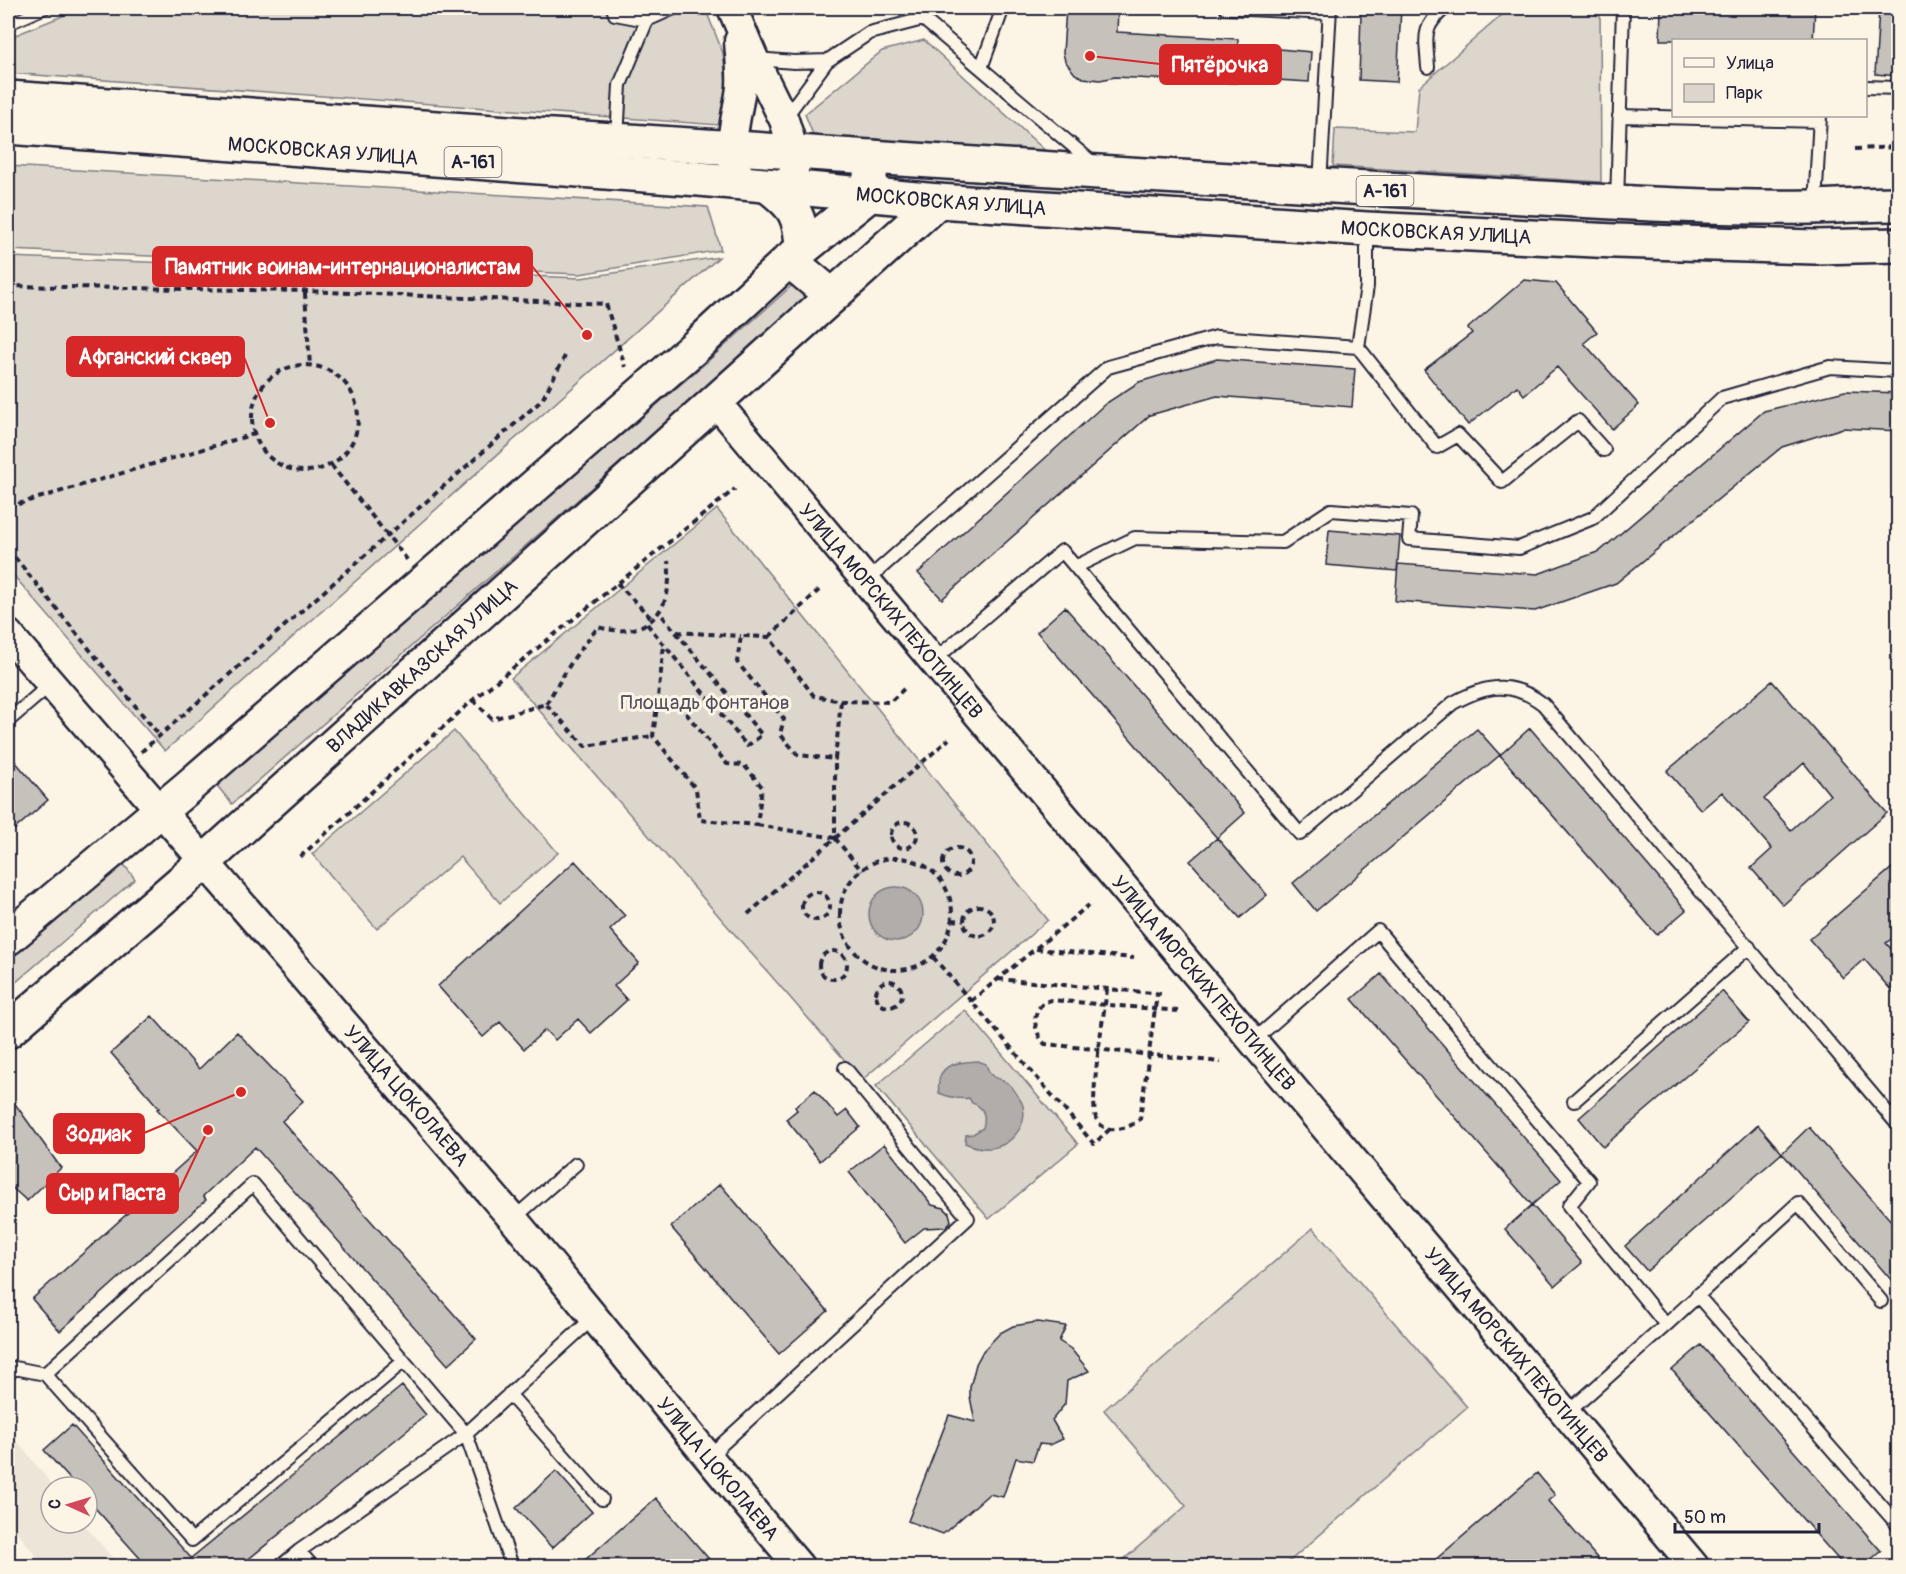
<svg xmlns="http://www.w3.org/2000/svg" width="1906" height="1574" viewBox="0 0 1906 1574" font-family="Pangolin,sans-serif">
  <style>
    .built { fill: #ece5d8 }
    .green { fill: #dcd6cc; stroke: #7f7c84; stroke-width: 1.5 }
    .water { fill: #b2adab; stroke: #78757e; stroke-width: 1.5 }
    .building { fill: #c6c1bb; stroke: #22223b; stroke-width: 1.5; fill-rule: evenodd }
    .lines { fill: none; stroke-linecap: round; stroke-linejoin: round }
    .service-casing { stroke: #22223b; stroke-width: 16 }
    .tertiary-casing { stroke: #22223b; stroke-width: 33 }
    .secondary-casing { stroke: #22223b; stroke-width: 38 }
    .trunk-casing { stroke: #22223b; stroke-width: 38 }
    .path { stroke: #22223b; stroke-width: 4; stroke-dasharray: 6 4.5; stroke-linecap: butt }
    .service { stroke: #fcf5e5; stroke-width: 12 }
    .tertiary { stroke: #fcf5e5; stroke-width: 28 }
    .secondary { stroke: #fcf5e5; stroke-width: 33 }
    .trunk { stroke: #fcf5e5; stroke-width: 33 }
    .tram { stroke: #22223b; stroke-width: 1.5 }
    .labels { text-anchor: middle; stroke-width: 6; stroke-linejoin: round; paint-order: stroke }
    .shield { fill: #fcf5e5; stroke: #63616e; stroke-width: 1.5 }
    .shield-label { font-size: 18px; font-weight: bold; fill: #22223b }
    .street-label { font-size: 20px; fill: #22223b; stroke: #fcf5e5 }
    .park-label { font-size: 20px; fill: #504f5f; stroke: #fcf5e5 }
    .leader { fill: none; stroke: #d62828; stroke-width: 2 }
    .callout-dot { fill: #d62828; stroke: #fcf5e5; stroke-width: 2 }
    .callout { fill: #d62828; stroke: #d62828; stroke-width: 2 }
    .callout-label { font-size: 21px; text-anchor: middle; font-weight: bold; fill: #fff }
  </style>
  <rect width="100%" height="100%" fill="#fcf5e5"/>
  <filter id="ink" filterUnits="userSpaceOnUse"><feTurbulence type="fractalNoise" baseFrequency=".0167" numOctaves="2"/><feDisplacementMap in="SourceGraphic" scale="12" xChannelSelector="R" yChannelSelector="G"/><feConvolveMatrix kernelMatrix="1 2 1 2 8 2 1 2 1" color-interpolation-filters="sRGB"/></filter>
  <g filter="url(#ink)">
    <path class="built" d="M8,1430L54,1487H51V1523H83L119,1566H44L8,1521Z"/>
    <path class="green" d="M82,8H705L723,53L727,90L720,125L8,73V38Z
      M1510,8H1600L1601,182L1333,166L1335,129L1415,132L1419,87Z
      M924,40L1050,155L815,140L805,114L882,51Z
      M8,166L708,207L721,250L580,274L8,250Z
      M8,257L581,278L719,257L165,751L8,569Z
      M799,279L813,293L232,804L215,783L708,361Z
      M717,509L1048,920L862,1080L511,678Z
      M454,731L558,853L500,903L460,857L377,929L312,854Z
      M122,862L135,879L8,989V960Z
      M965,1010L1078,1144L989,1219L876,1086Z
      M1313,1228L1467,1407L1284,1566H1116L1186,1506L1104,1410Z"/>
    <path class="water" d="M869 914a27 27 0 1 1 54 0a27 27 0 1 1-54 0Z
      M978,1061L986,1064C991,1082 997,1075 1009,1084C1014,1088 1019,1098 1022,1103C1025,1110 1024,1120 1021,1126C1009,1149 988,1153 965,1143L966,1135L973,1134L983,1128C986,1117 985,1107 972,1103L969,1098C959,1100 949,1097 939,1093C935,1064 955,1062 978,1061Z"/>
    <path class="building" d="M1066,8H1118L1117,32L1238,39L1236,83L1115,77L1100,80L1083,78L1075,74L1065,61L1063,53Z
      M1369,8H1401L1397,82L1359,80L1361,12H1367Z
      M1661,8H1815L1813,40H1660Z
      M1879,9L1899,11V76L1875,74Z
      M1279,49L1311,52L1309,82L1277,80Z
      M1524,280L1556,283L1597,332L1584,343L1639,405L1612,429L1557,367L1524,395L1517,386L1468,425L1424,370L1472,333L1468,328Z
      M1217,359L1355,369L1352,407L1217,396L1150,415L942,599L918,573L1105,404L1139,382Z
      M1845,391L1899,393V431L1843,428L1782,447L1616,583L1535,611L1395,601L1398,564L1538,574L1600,551L1764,411Z
      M1329,530L1400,536L1397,571L1326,565Z
      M1065,607L1245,813L1217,838L1037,632Z
      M1772,681L1887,813L1783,905L1751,868L1772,849L1722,792L1701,810L1667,771ZM1804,763L1830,795L1791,830L1764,799Z
      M1530,728L1686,910L1657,935L1500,755Z
      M1477,729L1500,755L1316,911L1293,883Z
      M8,753L48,800L8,835Z
      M1217,838L1267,895L1240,918L1190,861Z
      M575,861L625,916L610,930L639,963L614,986L627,1000L591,1033L578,1019L555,1040L545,1030L524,1049L500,1022L483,1037L438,986Z
      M1899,862V933L1886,943L1899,958V999L1864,959L1843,978L1809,939Z
      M1381,974L1561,1180L1532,1205L1352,999Z
      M1722,991L1749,1022L1603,1147L1579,1118Z
      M152,1016L199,1069L237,1032L303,1101L282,1121L476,1339L448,1365L255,1147L203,1196L206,1200L60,1331L32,1299L197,1151L157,1109L159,1108L111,1053Z
      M815,1090L838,1117L847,1110L860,1127L820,1161L786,1119L797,1110L795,1107Z
      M8,1094L61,1168L27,1201L8,1184Z
      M1758,1125L1782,1153L1647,1271L1625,1246Z
      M1809,1127L1899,1230V1289L1782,1153Z
      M884,1144L932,1205L944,1208L949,1213L951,1221L946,1227L924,1228L905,1243L849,1172Z
      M720,1184L828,1311L779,1354L671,1227Z
      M1532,1205L1582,1263L1555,1286L1505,1229Z
      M1038,1322L1066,1326L1059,1341L1071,1349L1089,1371L1067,1381L1065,1404L1052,1420L1063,1439L1050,1445L1039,1444L1033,1461L1016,1458L1003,1497L989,1494L943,1534L908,1521L949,1415L975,1422L970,1397V1387L976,1364L983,1351L1000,1333L1013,1326Z
      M1701,1345L1881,1551L1863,1566H1844L1672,1370Z
      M402,1386L426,1415L240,1566H147L87,1499V1487H77L44,1450L72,1425L191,1558Z
      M556,1471L592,1512L552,1548L516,1508Z
      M1537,1473L1555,1495L1548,1501L1604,1566H1428Z
      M656,1498L715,1566H578Z"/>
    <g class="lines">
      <g class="service-casing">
        <path id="service" d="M613,8L615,14L647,20L674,8
          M1226,8L1329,13
          M756,59L794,62L827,61
          M1428,67C1426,37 1421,28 1445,8
          M981,68L1003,8
          M1866,87L1898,88
          M1619,116L1819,121
          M784,119L827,61L869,33L923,19L1094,164
          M617,139L620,85L647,20
          M1320,184L1330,8
          M1617,202L1623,8
          M1815,206L1820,116
          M1358,347L1437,447L1458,435L1502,482L1578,421L1604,450
          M1075,567L1135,538L1283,542L1331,510L1411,516L1409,539L1519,548L1593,518L1722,398L1830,367L1898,371
          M866,581L1108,367L1217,337L1358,347L1367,286V230
          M933,661L1062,551L1300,834L1453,703C1486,685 1512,680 1543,704L1898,1125
          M8,721L51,684
          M1253,1041L1378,931L1589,1181L1569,1206L1666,1325L1566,1414
          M1574,1101L1749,947
          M513,1219L576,1164
          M1697,1295L1898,1525
          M1666,1325L1798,1203L1881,1301
          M8,1374L15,1368L45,1374L253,1184L466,1434L594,1317
          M45,1374L192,1540L404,1361
          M509,1394L602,1499
          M708,1457L968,1218L845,1068
          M281,1566L299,1551
          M312,1566L299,1551L466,1434L512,1566"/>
      </g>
      <g class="tertiary-casing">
        <g id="tertiary">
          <path d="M732,8L754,59L784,120L794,152V188"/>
          <path d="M737,170C725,151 739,109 741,87C742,72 740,56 739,41"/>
          <path id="s1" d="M715,401L1694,1566"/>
          <path id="s2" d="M8,634L513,1219C609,1334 702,1452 799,1566"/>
        </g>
      </g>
      <g class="secondary-casing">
        <g id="secondary">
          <path d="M768,186C794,206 801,215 802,249"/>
          <path d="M789,260L832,296"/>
          <path d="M8,938L187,788L696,346L789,260L868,196L872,157"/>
          <path id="s3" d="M8,1031L203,863L938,201"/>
        </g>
      </g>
      <g class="trunk-casing">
        <g id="trunk">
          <path d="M8,98C381,124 755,151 1128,174C1242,181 1356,188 1470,194C1584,200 1699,209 1813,207C1841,206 1870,204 1898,204"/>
          <path id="s4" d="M8,127L699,179L938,201L1367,229L1615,241L1815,247L1898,245"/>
        </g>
      </g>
      <path class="path" d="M1855,149L1898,147
        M302,251L310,366
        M8,286L306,291L606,304L625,367
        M252 418a53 53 0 1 1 106 0a53 53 0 1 1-106 0Z
        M331,465L409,562
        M8,507L254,434
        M8,549L159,735
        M617,583L653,620
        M647,624L747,746L762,735L659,612
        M677,632L741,636
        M769,637L819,590
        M473,700L492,719L546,704L585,746L653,736
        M841,701L835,759L798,755L780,734L784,719L737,662L741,636L769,637L814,696L841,701L890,702L906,687
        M546,704L574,658L598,627C647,641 675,610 668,561
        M657,706L681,707L727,764L744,765L762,787L757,825L700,820L696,789L653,736Z
        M657,706L664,645
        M141,752L542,400L565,356
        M891 835a13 13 0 1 1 26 0a13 13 0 1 1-26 0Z
        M757,825L835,838V759
        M835,838L862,871
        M943 862a14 14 0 1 1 28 0a14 14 0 1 1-28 0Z
        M300,857L473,700L735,489
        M840 914a56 56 0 1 1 112 0a56 56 0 1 1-112 0Z
        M802 906a14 14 0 1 1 28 0a14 14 0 1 1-28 0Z
        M964 921a15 15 0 1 1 30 0a15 15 0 1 1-30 0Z
        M748,914L949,739
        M952,920L964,921
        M1036,949L1134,958
        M819 965a14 14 0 1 1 28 0a14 14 0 1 1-28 0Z
        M933,957L1094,1144L1110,1129
        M998,979L1164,994
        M876 994a13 13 0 1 1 26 0a13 13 0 1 1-26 0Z
        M1107,989C1104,1015 1089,1098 1096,1118C1099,1126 1107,1130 1115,1129C1125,1129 1133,1125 1140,1119L1157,994
        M971,1001L1089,905
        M1178,1011L1051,1000C1029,1006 1033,1032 1045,1044L1221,1062"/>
      <use href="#service" class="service"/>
      <use href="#tertiary" class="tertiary"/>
      <use href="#secondary" class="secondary"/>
      <use href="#trunk" class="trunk"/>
      <path class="tram" d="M8,18L30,8
        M8,31L60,8"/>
    </g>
  </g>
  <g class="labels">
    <g class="shield">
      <rect x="444.5" y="147" width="57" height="30" rx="4.5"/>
      <rect x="1356.5" y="176" width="57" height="30" rx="4.5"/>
    </g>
    <g class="shield-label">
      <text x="473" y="168">А-161</text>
      <text x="1385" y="197">А-161</text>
    </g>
    <g class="street-label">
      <text dy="7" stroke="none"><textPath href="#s4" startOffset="316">МОСКОВСКАЯ УЛИЦА</textPath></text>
      <text dy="7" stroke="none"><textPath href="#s4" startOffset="946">МОСКОВСКАЯ УЛИЦА</textPath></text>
      <text dy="7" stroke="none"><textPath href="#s4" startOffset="1432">МОСКОВСКАЯ УЛИЦА</textPath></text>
      <text dy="7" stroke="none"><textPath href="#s1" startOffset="274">УЛИЦА МОРСКИХ ПЕХОТИНЦЕВ</textPath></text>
      <text dy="7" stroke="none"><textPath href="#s3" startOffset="552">ВЛАДИКАВКАЗСКАЯ УЛИЦА</textPath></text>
      <text dy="7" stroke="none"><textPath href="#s1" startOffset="760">УЛИЦА МОРСКИХ ПЕХОТИНЦЕВ</textPath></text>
      <text dy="7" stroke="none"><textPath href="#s2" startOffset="610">УЛИЦА ЦОКОЛАЕВА</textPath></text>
      <text dy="7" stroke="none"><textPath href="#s1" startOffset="1246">УЛИЦА МОРСКИХ ПЕХОТИНЦЕВ</textPath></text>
      <text dy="7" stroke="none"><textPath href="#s2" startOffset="1096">УЛИЦА ЦОКОЛАЕВА</textPath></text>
    </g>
    <g class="park-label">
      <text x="705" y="709">Площадь фонтанов</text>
    </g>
  </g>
  <path class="leader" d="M1090 56L1160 64M587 335L532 266M270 423L244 357M241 1092L144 1133M208 1130L178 1193"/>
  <g class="callout-dot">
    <circle cx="1090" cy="56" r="6"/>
    <circle cx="587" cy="335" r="6"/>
    <circle cx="270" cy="423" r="6"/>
    <circle cx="241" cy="1092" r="6"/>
    <circle cx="208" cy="1130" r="6"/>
  </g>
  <g class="callout">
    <rect x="1160" y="45" width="121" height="39" rx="6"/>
    <rect x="153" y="247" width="379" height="39" rx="6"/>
    <rect x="67" y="337" width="177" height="39" rx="6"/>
    <rect x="54" y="1114" width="90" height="39" rx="6"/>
    <rect x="47" y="1174" width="131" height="39" rx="6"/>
  </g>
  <g class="callout-label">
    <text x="1220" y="72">Пятёрочка</text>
    <text x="343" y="274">Памятник воинам-интернационалистам</text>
    <text x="155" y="364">Афганский сквер</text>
    <text x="99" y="1141">Зодиак</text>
    <text x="112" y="1200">Сыр и Паста</text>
  </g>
  <rect width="1906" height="1574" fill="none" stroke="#fcf5e5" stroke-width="30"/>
  <rect x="15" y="15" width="1876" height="1544" fill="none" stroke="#22223b" stroke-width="2" filter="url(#ink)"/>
  <rect x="1672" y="39" width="195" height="78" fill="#fcf5e5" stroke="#a5a1a1" stroke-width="1.5"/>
  <rect x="1684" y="58" width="30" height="9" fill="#fcf5e5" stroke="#a5a1a1" stroke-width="1.5"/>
  <text x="1726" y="69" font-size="18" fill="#22223b">Улица</text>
  <rect x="1684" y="84" width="30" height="18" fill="#dcd6cc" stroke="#a5a1a1" stroke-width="1.5"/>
  <text x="1726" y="99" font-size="18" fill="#22223b">Парк</text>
  <g transform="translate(69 1505) rotate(274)"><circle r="28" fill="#fcf5e5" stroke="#a5a1a1" stroke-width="1.5"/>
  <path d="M0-4.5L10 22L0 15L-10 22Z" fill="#d1495b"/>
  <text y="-9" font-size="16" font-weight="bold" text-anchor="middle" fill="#22223b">С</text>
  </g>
  <path d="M1675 1523v9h144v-9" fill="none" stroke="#22223b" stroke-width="3"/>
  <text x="1684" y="1523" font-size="18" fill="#22223b" stroke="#fcf5e5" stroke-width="4.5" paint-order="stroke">50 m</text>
</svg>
